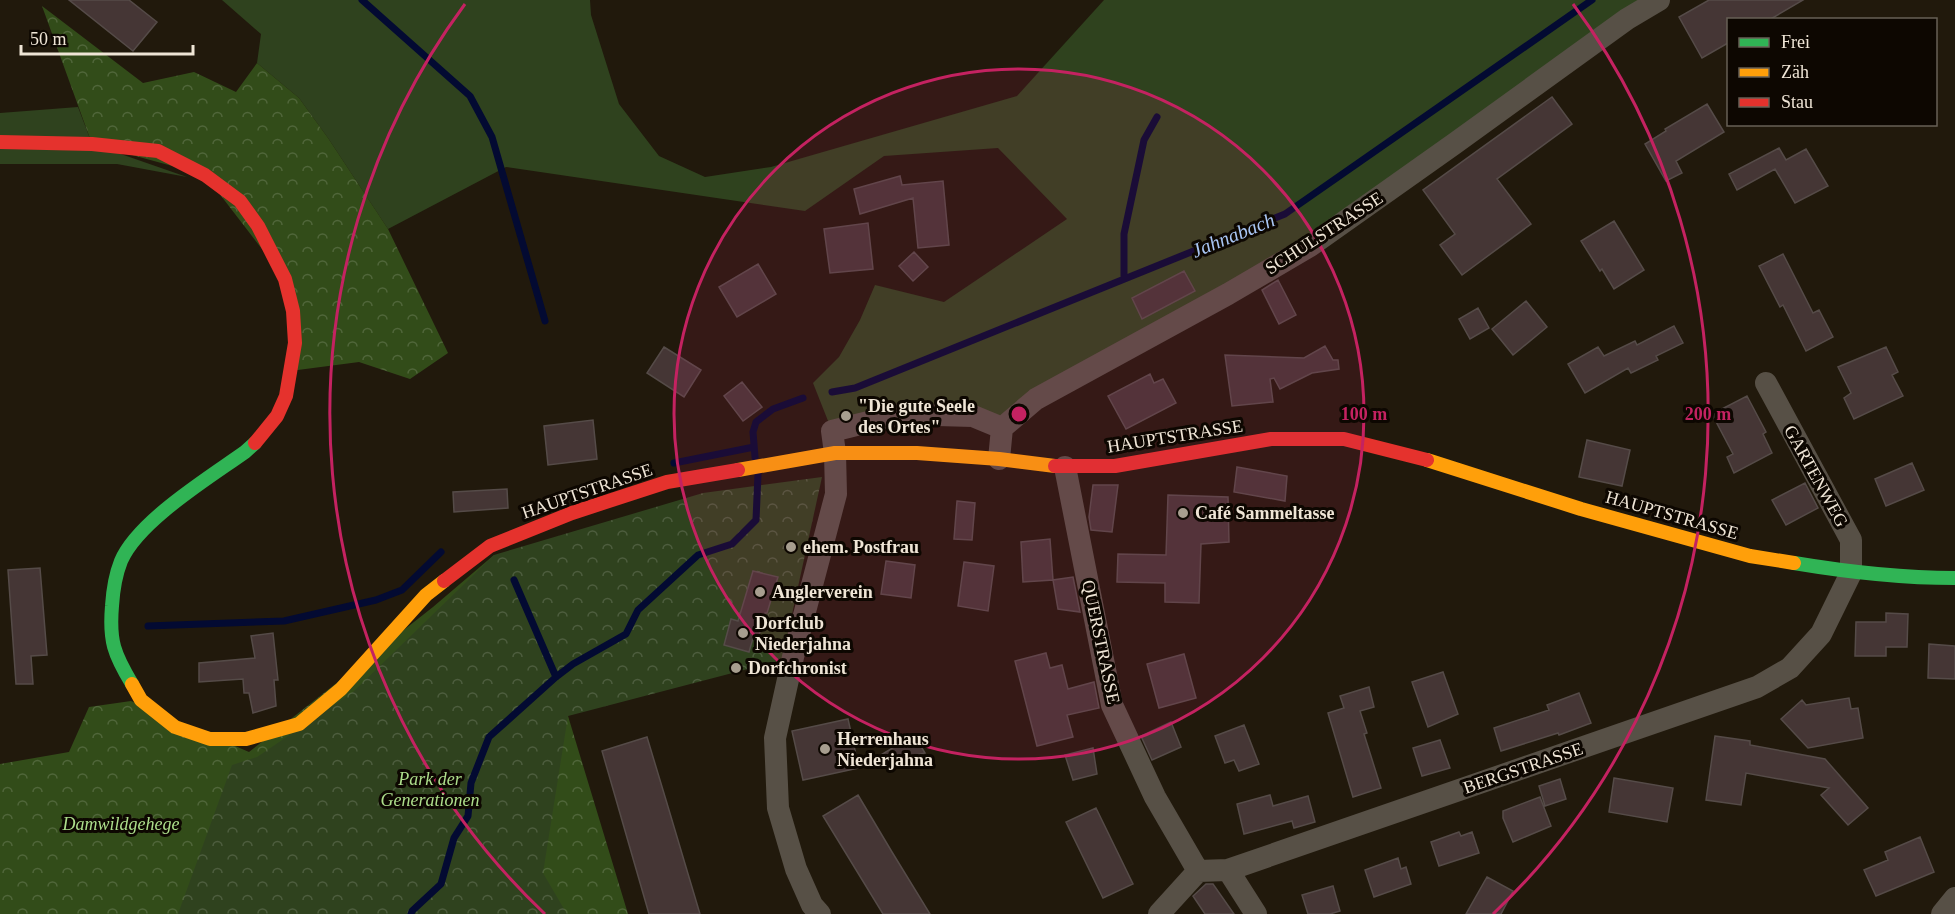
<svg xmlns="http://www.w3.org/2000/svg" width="1955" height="914" viewBox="0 0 1955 914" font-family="Georgia,serif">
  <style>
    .green { fill: #2f421e }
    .forest { fill: url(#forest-crowns) }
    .park { fill: url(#park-crowns) }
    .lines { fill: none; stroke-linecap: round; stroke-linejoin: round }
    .stream { stroke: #030a32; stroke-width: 7 }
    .building { fill: #453635; stroke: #554b48; stroke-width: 1.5 }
    .street { stroke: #575046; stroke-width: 22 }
    .fast { stroke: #30b455; stroke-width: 14 }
    .slow { stroke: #ff9f0a; stroke-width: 14 }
    .jam { stroke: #e5322d; stroke-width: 14 }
    .ring { fill: none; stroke: #c42261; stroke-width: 3 }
    .poi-dot { fill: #a79e8f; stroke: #0d0701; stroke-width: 2 }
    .labels { text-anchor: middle; stroke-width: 6; stroke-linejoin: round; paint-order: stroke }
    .street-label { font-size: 18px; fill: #efe5d6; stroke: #0d0701 }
    .poi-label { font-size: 18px; font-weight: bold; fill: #efe5d6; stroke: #0d0701; text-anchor: start }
    .park-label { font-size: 18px; font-style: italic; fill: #adde8b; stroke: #0d0701 }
    .water-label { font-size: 20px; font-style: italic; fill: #a9c6f4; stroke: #0d0701 }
    .centre { fill: #c42261; stroke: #0d0701; stroke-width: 3 }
    .ring-label { font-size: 18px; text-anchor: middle; font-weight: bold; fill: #c42261; stroke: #0d0701; stroke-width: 6; stroke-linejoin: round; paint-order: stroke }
  </style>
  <defs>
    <pattern id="forest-crowns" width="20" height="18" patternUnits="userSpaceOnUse" patternTransform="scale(1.5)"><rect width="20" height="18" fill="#324c19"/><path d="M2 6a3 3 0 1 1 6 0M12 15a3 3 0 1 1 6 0" fill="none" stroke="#50663a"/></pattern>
    <pattern id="park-crowns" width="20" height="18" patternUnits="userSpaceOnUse" patternTransform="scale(1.5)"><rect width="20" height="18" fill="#2f421e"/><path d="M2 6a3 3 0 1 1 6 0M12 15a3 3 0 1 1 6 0" fill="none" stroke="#4d5d3e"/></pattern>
  </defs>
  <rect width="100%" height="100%" fill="#21190c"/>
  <path class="green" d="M222,0H590L591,15L619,104L659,156L705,177L771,167L1017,96L1104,0H1659L1454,144L1002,428L973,416L832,431L813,383L839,357L860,320L875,285L944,302L1067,219L998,148L884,156L805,211L506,167L388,229L328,138L299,98L257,63L261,34Z
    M78,107L92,144L187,177L117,164H0V113Z"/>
  <path class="forest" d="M42,6L143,83L194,72L236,92L257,63L299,98L328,138L388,229L448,353L410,379L359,362L290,371L285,279L205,175L92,144Z
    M494,555L568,716L628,914H0V764L69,752L89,707L131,701L249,752L433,607Z"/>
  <path class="park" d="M822,477L782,660L568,716L543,873L567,914H178L232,765L257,757L353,692L494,555L703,493Z"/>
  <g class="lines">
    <path class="stream" d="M362,0L470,96L492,137L545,321
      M1124,279V234L1144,140L1157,117
      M832,392L855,388L1285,214L1592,0
      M755,457L753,432L756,422L773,409L803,398
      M674,463L754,447
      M514,580L556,677
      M148,626L284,621L376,600L402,590L441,552
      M411,914L412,911L441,884L454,838L468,816L471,783L489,737L556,677L573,664L626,634L638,610L698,555L732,544L756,520L758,474"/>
  </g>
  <path class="building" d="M69,0H129L157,22L133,51Z
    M1709,0H1803L1769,20H1728V43L1702,58L1679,17Z
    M1552,97L1572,124L1497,179L1531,224L1462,275L1440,245L1455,234L1423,190Z
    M1707,104L1724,132L1676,161L1682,173L1666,181L1645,144L1666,131L1665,129Z
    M1779,148L1786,160L1806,149L1828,186L1795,203L1775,169L1737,190L1729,174Z
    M900,176L902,185L943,181L949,245L918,248L913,198L860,214L854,189Z
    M1614,221L1644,270L1614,289L1602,269L1600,271L1581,241Z
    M868,223L873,269L830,273L824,229Z
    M914,252L928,267L913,281L899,266Z
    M1783,254L1813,313L1819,310L1833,337L1806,351L1783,305L1780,307L1759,266Z
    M758,264L776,294L737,317L719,287Z
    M1184,271L1195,291L1142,319L1132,298Z
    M1278,280L1296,315L1279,324L1262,290Z
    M1526,301L1547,327L1513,355L1492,329Z
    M1478,308L1489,328L1470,339L1459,319Z
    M1674,326L1683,343L1656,356L1658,360L1631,373L1628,368L1585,393L1568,364L1598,347L1604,356L1635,341L1637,345Z
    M1325,346L1333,360H1338L1339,369L1312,373L1280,389L1274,378L1270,379L1273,402L1232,406L1225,355L1304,358Z
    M664,347L701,370L684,397L647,373Z
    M1886,347L1898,372L1892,375L1903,396L1854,419L1844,398L1851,393L1838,367Z
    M1150,374L1154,383L1163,379L1176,403L1126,429L1108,396Z
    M742,382L762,407L743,421L724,396Z
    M1747,396L1766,432L1763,434L1772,453L1734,473L1727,457L1733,454L1712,414Z
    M593,420L597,459L548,465L544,426Z
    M1587,440L1630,450L1622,486L1579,477Z
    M1912,463L1924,490L1886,506L1875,479Z
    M1237,467L1287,476L1285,501L1234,492Z
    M1805,483L1818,508L1786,525L1772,500Z
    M1093,485H1118L1112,532L1091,530L1089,517Z
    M507,489L508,508L454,512L453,492Z
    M1168,495L1228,497L1229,542L1201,544L1199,603L1165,602V583L1117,582L1118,554L1166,555Z
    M957,501L975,503L972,540L954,539Z
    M1050,539L1053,580L1023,582L1021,542Z
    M886,561L915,565L911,598L881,594Z
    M964,562L994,566L988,611L958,606Z
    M40,568L47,655L31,656L33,684H16L8,570Z
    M753,571L778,577L767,613H765L758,639L753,638L749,652L724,645L731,619L738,621Z
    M1073,577L1080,612L1058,609L1053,580Z
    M1886,613L1908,614L1907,647H1886V656H1855L1856,622H1886Z
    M273,633L278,680H274L276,706L253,713L249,693H244L243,679L199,682V663L255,658L251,636Z
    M1929,644L1955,646V679L1928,678Z
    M1046,653L1050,668L1062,665L1068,689L1094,682L1099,708L1067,715L1073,737L1037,746L1015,661Z
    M1184,654L1196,698L1159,708L1147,664Z
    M1443,672L1458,714L1428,727L1412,682Z
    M1369,687L1374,707L1360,711L1367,733L1364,734L1381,788L1353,797L1328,713L1344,708L1340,696Z
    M1579,693L1591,723L1559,735L1558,733L1501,751L1494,728L1549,710L1547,705Z
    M1849,698L1851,709L1858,708L1863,738L1808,748L1781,719L1802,700L1806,705Z
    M848,719L859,768L803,780L792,731Z
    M1171,722L1181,747L1152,760L1141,736Z
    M1244,725L1259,764L1239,771L1234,760L1225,763L1215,736Z
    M914,735L925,753L870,765L869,762Z
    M1715,736L1750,741V745L1825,759L1868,808L1848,825L1821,795L1829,788L1746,773L1741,805L1706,800Z
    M647,737L666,800L700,914H649L602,751Z
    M1440,740L1450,768L1422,776L1413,748Z
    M1093,748L1097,774L1073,780L1065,755Z
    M1614,778L1673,788L1667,822L1609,812Z
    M1560,779L1566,799L1545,806L1539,786Z
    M858,795L892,852L930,914H883L823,816Z
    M1270,795L1273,806L1308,796L1315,822L1294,828L1292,821L1244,834L1237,804Z
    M1540,797L1551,826L1513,842L1503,818V811Z
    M1096,808L1133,884L1103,898L1066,822Z
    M1459,832L1461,836L1472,832L1479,853L1439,866L1431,842Z
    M1920,837L1934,872L1876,896L1864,870L1888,860L1885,852Z
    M1398,858L1401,869L1406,867L1411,884L1374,897L1365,870Z
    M1487,877L1513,891L1501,914H1466Z
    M1206,884H1213L1234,914H1205L1193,896Z
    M1333,886L1340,911L1330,914H1308L1302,895Z"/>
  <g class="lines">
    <path class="street" d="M999,459L1002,428L1036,399L1228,294L1310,246L1454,144L1627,19L1659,0
      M1065,467L1112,705L1155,797L1198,871
      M1228,870L1256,914
      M820,914L812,905L796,869L778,808L775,738L793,657L836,494L835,453L832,431L901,414L973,416L1002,428
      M1159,914L1198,871L1228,870L1757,687L1790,668L1821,634L1851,573V540L1766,383
      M1942,914L1955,898"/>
    <path class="fast" d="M1794,563C1848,572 1901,578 1955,578
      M132,684C114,654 109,641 112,606C113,590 115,576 121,561C138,521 210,477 245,452L255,443"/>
    <path class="slow" d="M1427,460L1581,509L1750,556L1794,563
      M738,470L835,453H917L999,459L1055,466
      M132,684L141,700L175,727L210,739H246L299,724L341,689L426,595L444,581"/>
    <path class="jam" d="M0,142L92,144L158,151L205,175L240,201L258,226L285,279L293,311L295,343L286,396L277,416L255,443
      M1055,466H1115L1271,439H1344L1427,460
      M444,581L490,546L572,513L667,482L738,470"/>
  </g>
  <circle cx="1019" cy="414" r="345" fill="#c42261" fill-opacity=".12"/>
  <g class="ring">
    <circle cx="1019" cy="414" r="345"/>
    <path d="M545 914A689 689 0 0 1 465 4M1573 4A689 689 0 0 1 1493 914"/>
  </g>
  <g class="poi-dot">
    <circle cx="846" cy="416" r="6"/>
    <circle cx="1183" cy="513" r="6"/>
    <circle cx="791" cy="547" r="6"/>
    <circle cx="760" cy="592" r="6"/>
    <circle cx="743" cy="633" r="6"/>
    <circle cx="736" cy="668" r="6"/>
    <circle cx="825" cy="749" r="6"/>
  </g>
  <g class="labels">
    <g class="street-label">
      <text transform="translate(1324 233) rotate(-33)" y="6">SCHULSTRASSE</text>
      <text transform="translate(1175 436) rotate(-9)" y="6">HAUPTSTRASSE</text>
      <text transform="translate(1816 476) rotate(61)" y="6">GARTENWEG</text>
      <text transform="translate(587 491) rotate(-19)" y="6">HAUPTSTRASSE</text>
      <text transform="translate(1672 515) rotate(16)" y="6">HAUPTSTRASSE</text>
      <text transform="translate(1101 642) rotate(78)" y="6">QUERSTRASSE</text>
      <text transform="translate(1523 768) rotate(-19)" y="6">BERGSTRASSE</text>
    </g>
    <g class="poi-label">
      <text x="858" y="412">"Die gute Seele<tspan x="858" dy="21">des Ortes"</tspan></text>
      <text x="1195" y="519">Café Sammeltasse</text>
      <text x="803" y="553">ehem. Postfrau</text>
      <text x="772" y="598">Anglerverein</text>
      <text x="755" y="629">Dorfclub<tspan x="755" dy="21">Niederjahna</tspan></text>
      <text x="748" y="674">Dorfchronist</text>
      <text x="837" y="745">Herrenhaus<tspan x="837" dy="21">Niederjahna</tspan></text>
    </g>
    <g class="park-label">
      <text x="430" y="785">Park der<tspan x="430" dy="21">Generationen</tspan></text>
      <text x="121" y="830">Damwildgehege</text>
    </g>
    <g class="water-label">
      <text transform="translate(1233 235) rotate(-22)" y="7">Jahnabach</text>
    </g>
  </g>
  <circle cx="1019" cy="414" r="9" class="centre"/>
  <g class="ring-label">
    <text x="1364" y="420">100 m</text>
    <text x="1708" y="420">200 m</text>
  </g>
  <rect x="1727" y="18" width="210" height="108" fill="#0d0701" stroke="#676056" stroke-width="1.5"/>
  <rect x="1739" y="38" width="30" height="9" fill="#30b455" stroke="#676056" stroke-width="1.5"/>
  <text x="1781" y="48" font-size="18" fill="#efe5d6">Frei</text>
  <rect x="1739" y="68" width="30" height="9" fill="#ff9f0a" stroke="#676056" stroke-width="1.5"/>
  <text x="1781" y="78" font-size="18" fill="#efe5d6">Zäh</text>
  <rect x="1739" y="98" width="30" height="9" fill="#e5322d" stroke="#676056" stroke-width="1.5"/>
  <text x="1781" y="108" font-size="18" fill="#efe5d6">Stau</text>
  <path d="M21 45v9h172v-9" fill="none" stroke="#efe5d6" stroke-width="3"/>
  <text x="30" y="45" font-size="18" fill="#efe5d6" stroke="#0d0701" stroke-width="4.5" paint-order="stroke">50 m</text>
</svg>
